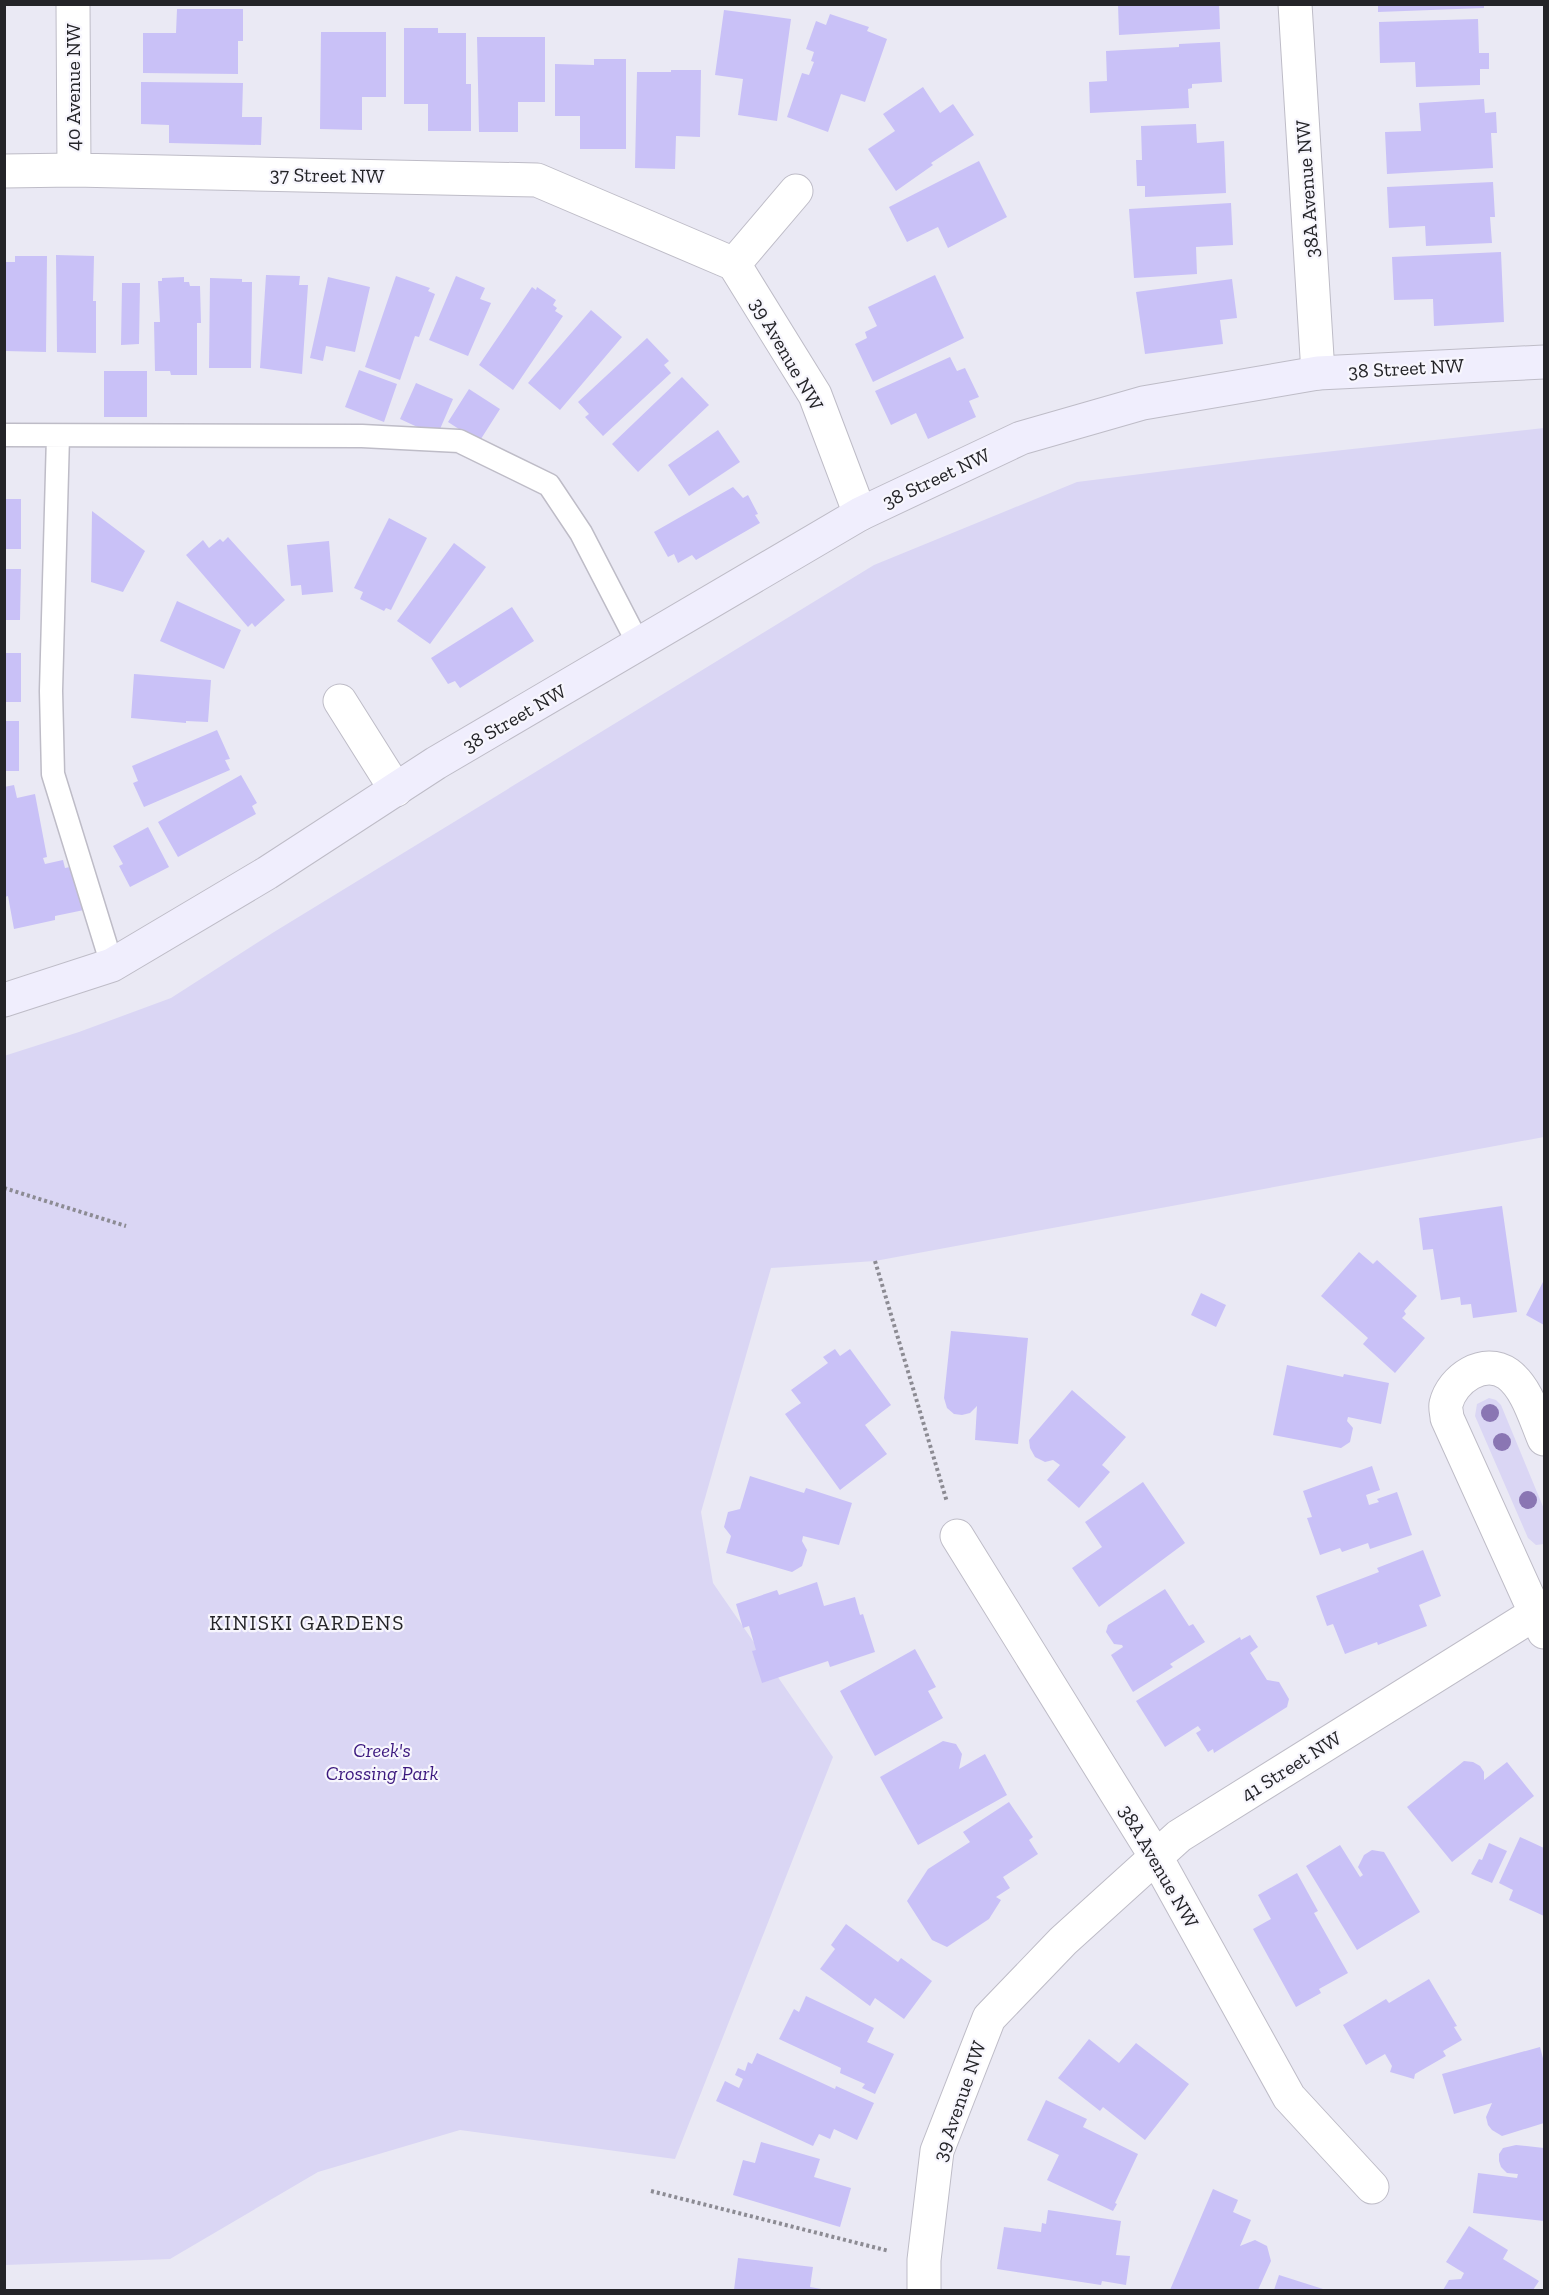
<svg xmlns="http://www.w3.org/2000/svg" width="1549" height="2295" viewBox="0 0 1549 2295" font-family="'Zilla Slab',serif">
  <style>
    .green { fill: #dad6f4 }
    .building { fill: #c9c1f7 }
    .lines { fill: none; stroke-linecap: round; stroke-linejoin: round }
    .lane-casing { stroke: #bebcc7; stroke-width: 25 }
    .street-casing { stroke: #bebcc7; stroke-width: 35 }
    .secondary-casing { stroke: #bebcc7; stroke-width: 35 }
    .path { stroke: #8c8b93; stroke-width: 4; stroke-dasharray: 3 3; stroke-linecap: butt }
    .lane { stroke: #fff; stroke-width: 22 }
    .street { stroke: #fff; stroke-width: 33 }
    .secondary { stroke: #f0eefd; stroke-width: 33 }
    .tree { fill: #8a76b3 }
    .labels { text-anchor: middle; stroke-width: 4.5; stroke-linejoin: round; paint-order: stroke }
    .street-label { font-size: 20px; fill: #242428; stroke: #f7f6fd }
    .park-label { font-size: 20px; font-style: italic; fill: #3b187e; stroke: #f7f6fd }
    .neighbourhood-label { font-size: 21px; letter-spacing: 1.5px; fill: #242428; stroke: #f7f6fd }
  </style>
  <rect width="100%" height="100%" fill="#eae9f4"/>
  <path class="green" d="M1544,428V1137L875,1261L771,1268L701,1512L713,1583L833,1757L675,2159L460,2130L318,2172L170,2259L5,2265L4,1056L79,1032L171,998L274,932L874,565L1077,482L1261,459Z
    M1489,1398L1496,1400L1501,1405L1544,1509V1544L1536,1545L1528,1538L1475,1416L1477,1404Z"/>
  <path class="building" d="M1118,4H1219L1220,29L1119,35Z
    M1378,4H1484V8L1378,12Z
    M177,9H243V41H238V74L143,73V33H176Z
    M724,10L791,19L777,121L738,115L743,79L715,75Z
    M830,14L869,27L867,31L887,39L865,102L841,94L828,132L787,117L802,73L809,75L814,62L811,61L814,52L806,49L816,21L826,25Z
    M1478,19L1479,53H1489V69H1480V85L1416,87L1415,62L1380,63L1379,22Z
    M404,28H438V33H466V84H471V131H428V104H404Z
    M321,32H386V97H362V130L320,129Z
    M477,37H545V102H518V132H479Z
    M1220,42L1222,82L1192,84V88L1188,89L1189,108L1090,113L1089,82L1107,81L1106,51L1179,47V44Z
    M594,59H626V149H580V116H555V64L594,65Z
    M671,70H701L700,137L676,136L675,169L635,168L637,72H671Z
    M141,82L243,83L242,117H262L261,145L169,143V125L141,124Z
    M923,87L940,113L953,104L974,135L931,163L933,165L896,191L868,149L895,131L883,114Z
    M1484,99L1485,113L1496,112L1497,133H1491L1493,168L1387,174L1385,132L1421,131L1419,103Z
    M1196,124L1197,143L1224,141L1226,193L1145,197V186H1137L1136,160H1142L1141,126Z
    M979,161L1007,217L948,248L938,227L907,242L889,207Z
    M1493,182L1495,217H1490L1492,243L1426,246L1425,226L1389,228L1387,187Z
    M1231,203L1233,245L1196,247L1197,274L1134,278L1129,209Z
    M1501,252L1504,322L1434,326L1433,299L1394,300L1392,257Z
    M56,255L94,256L93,301H96V353L57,352Z
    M15,256H47L46,352L5,351L6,262H15Z
    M266,275L300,276L299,285H308L302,374L260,368Z
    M935,275L964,338L873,382L855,344L867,338L865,332L877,326L868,307Z
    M396,276L430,288L428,291L435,294L419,337L415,336L400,380L365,367Z
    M456,276L485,288L480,299L491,303L468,356L429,340Z
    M184,277V282H189L190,286H200L201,323H197V375H171L170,371H155L154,322H160L158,281H162V278Z
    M328,277L370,287L355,352L326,346L323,361L310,358Z
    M210,278L242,279V282H252L251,368H209Z
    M1232,279L1237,318L1220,320L1223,344L1145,354L1136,292Z
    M122,283H140L139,344L121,345Z
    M532,287L536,290L537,287L556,300L553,305L557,308L555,311L563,316L513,390L479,365Z
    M591,310L622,337L560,410L528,383Z
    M647,338L669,361L664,365L671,373L603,436L585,417L589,414L578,402Z
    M950,357L957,371L965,368L979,397L969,401L976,417L928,439L916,413L891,425L875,391Z
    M359,370L397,384L384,422L345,407Z
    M104,371H147V417H104Z
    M682,377L709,405L638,472L612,444Z
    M416,383L453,399L437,436L400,419Z
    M469,389L500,409L479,442L448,422Z
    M718,430L740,462L689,496L668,465Z
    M733,487L743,498L748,495L758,514L755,515L760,523L696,560L692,555L678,563L674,554L668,557L654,532Z
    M4,499H21V549H4Z
    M92,511L145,551L123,592L91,582Z
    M389,518L427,538L391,610L386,608L384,611L360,599L363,592L354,588Z
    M228,537L285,600L255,627L252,623L248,627L186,555L203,540L209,548L220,539L223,542Z
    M329,541L333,592L302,595L301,585L291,586L287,545Z
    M454,543L486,567L430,644L397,621Z
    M4,569H21L20,620H4Z
    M177,601L241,630L224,669L160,641Z
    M512,607L534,641L460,688L455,681L448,684L431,658Z
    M4,653H21V702H4Z
    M134,674L211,680L208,722L186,721V723L131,718Z
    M4,721H19V771H4Z
    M217,730L230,759L225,760L230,770L144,807L133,783L138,781L132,766Z
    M241,775L257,803L252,806L256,814L178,857L158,822Z
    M14,785L17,798L35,794L47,857L43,858L45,864L63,860L65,868L75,866L84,910L55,916V920L14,929L8,896L5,897L4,895V787Z
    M148,827L169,867L130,887L119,866L123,864L113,846Z
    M1502,1206L1517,1312L1473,1318L1471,1304L1461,1305L1460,1297L1441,1300L1433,1249L1423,1250L1419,1218Z
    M1359,1252L1373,1264L1377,1260L1417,1296L1404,1311L1406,1314L1402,1318L1425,1338L1395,1373L1363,1344L1368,1338L1321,1296Z
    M1544,1280V1325L1526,1315Z
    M1201,1293L1226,1305L1216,1327L1191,1315Z
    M951,1331L1028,1338L1018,1444L975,1440L977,1406L970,1413L962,1415L954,1414L947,1408L944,1398Z
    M835,1349L840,1356L850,1349L891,1405L865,1425L887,1454L840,1490L785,1414L801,1403L791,1390L828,1363L823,1357Z
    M1287,1365L1343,1377L1344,1374L1389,1383L1381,1424L1348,1417L1347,1421L1353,1428L1350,1442L1341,1448L1273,1435Z
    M1072,1390L1126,1437L1102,1465L1110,1472L1079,1508L1047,1480L1060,1465L1053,1460L1045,1462L1035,1457L1030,1448L1029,1440Z
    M1372,1466L1380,1490L1366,1495L1369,1505L1379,1502L1377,1499L1397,1492L1412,1535L1370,1549L1368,1543L1342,1552L1340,1548L1320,1555L1307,1518L1312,1517L1303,1491Z
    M750,1476L804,1493L806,1488L852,1503L839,1545L803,1536L802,1541L807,1550L802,1566L792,1572L726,1553L731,1536L724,1527L728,1512L740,1509Z
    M1143,1482L1185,1543L1099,1607L1072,1568L1102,1547L1085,1522Z
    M1423,1550L1441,1596L1419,1605L1427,1626L1378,1645L1377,1642L1345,1654L1333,1624L1327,1626L1316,1596L1379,1572L1377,1568Z
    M817,1582L824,1606L855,1597L860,1615L863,1614L875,1652L830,1667L828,1661L762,1683L752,1651L756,1650L749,1626L743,1628L736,1604L777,1590L779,1595Z
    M1165,1589L1189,1626L1193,1624L1205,1642L1170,1664L1173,1667L1133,1692L1111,1655L1123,1647L1122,1645L1114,1644L1106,1632L1108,1625Z
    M1250,1635L1258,1647L1250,1653L1267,1680L1279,1682L1289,1699L1287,1707L1214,1753L1213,1749L1208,1752L1196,1733L1201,1730L1198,1726L1165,1747L1136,1701L1240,1637L1241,1640Z
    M915,1649L936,1687L928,1691L943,1718L875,1756L840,1691Z
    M943,1741L956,1744L962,1754L959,1769L985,1754L1007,1795L918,1845L880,1777Z
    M1464,1761L1473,1762L1480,1766L1484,1772V1780L1507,1762L1534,1796L1452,1862L1407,1807Z
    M1009,1802L1033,1837L1029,1840L1038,1854L1003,1877L1010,1888L996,1897L1001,1900L989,1919L947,1947L932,1940L907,1901L928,1869L970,1842L963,1832Z
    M1520,1837L1544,1848V1916L1509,1900L1513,1890L1499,1883Z
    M1489,1843L1507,1851L1492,1883L1471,1874L1479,1859L1482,1860Z
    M1340,1845L1360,1877L1363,1875L1358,1867L1364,1855L1372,1850L1384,1852L1420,1912L1357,1950L1306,1866Z
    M1297,1873L1318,1911L1314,1913L1348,1973L1319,1989L1321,1993L1296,2007L1253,1929L1271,1919L1258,1895Z
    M846,1924L898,1962L901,1958L932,1981L904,2019L875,1998L870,2006L820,1969L835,1949L831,1945Z
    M1429,1979L1457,2026L1454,2027L1462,2040L1443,2051L1446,2056L1415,2074L1414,2079L1390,2072L1392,2066L1385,2054L1366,2065L1343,2025L1386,1999L1389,2003Z
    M806,1996L874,2028L867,2042L894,2054L875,2094L862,2088L865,2084L840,2073L841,2068L779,2039L794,2009L799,2012Z
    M1089,2039L1119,2063L1136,2043L1189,2084L1145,2140L1103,2107L1100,2111L1058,2078Z
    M1540,2047L1544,2062V2123L1502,2136L1492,2130L1488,2125L1486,2117L1492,2103L1454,2114L1442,2074Z
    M757,2053L835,2089L836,2086L874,2103L857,2140L834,2129L830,2139L819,2134L813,2146L716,2101L725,2081L739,2088L743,2079L735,2075L738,2068L745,2071L748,2062L752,2064Z
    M1046,2100L1087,2119L1083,2127L1138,2154L1115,2203L1117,2204L1113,2211L1047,2180L1059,2155L1027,2140Z
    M761,2142L820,2159L814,2177L851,2188L840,2227L733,2195L743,2160L755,2163Z
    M1516,2145L1544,2148V2221L1473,2213L1478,2173L1517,2178L1518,2174L1507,2173L1501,2167L1499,2161V2154L1503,2148Z
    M1213,2189L1238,2200L1233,2212L1251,2220L1240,2246L1255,2240L1267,2246L1271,2261L1258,2290H1170Z
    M1048,2210L1121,2221L1116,2255L1130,2256L1126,2285L1102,2281L1101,2285L997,2269L1004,2227L1041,2232L1042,2223L1046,2224Z
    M1469,2226L1508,2250L1503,2259L1539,2281L1533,2290H1443L1449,2280L1461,2279L1464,2273L1446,2262Z
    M738,2258L813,2267L810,2287L827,2290H734Z
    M1279,2275L1323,2289L1322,2290H1274Z"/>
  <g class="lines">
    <g class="lane-casing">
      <path id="lane" d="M4,435L362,436L459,441L549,485L581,533L639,645
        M58,436L51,691L53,774L112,965"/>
    </g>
    <g class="street-casing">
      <path id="street" d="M73,4L74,170
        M1295,4L1318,373
        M4,171L74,170L537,180L734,264L815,395L860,514
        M734,264L796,191
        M340,701L396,790
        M957,1536L1156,1857L1289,2097L1372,2187
        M1544,1632L1447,1418C1447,1414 1445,1408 1446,1404C1452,1379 1484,1357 1508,1374C1527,1388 1535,1418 1544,1439
        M924,2290V2260L937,2151L989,2018L1063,1941L1179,1836L1544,1608"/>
    </g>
    <g class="secondary-casing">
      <path id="secondary" d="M4,1000L112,965L267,873L436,763L860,514L1021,438L1143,403L1318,373L1544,362"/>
    </g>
    <path class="path" d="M4,1188L126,1226
      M875,1261L947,1502
      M651,2191L889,2251"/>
    <use href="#lane" class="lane"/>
    <use href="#street" class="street"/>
    <use href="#secondary" class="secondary"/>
  </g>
  <g class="tree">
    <circle cx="1490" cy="1413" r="9"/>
    <circle cx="1502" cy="1442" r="9"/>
    <circle cx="1528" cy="1500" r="9"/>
  </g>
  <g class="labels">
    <g class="street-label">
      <text transform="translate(73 87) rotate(-90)" y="7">40 Avenue NW</text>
      <text transform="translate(327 175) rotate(1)" y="7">37 Street NW</text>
      <text transform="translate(1307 189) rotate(-94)" y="7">38A Avenue NW</text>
      <text transform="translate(787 354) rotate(60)" y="7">39 Avenue NW</text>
      <text transform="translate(1406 368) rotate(-3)" y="7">38 Street NW</text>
      <text transform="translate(936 478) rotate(-25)" y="7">38 Street NW</text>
      <text transform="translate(514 718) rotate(-30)" y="7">38 Street NW</text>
      <text transform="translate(1291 1766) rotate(-32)" y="7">41 Street NW</text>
      <text transform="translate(1159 1866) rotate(60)" y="7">38A Avenue NW</text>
      <text transform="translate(959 2101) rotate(-71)" y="7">39 Avenue NW</text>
    </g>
    <g class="park-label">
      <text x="382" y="1757">Creek's<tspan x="382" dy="23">Crossing Park</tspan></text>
    </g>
    <g class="neighbourhood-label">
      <text x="307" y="1630">KINISKI GARDENS</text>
    </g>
  </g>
  <rect width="1549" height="2295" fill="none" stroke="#242428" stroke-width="12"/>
</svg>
